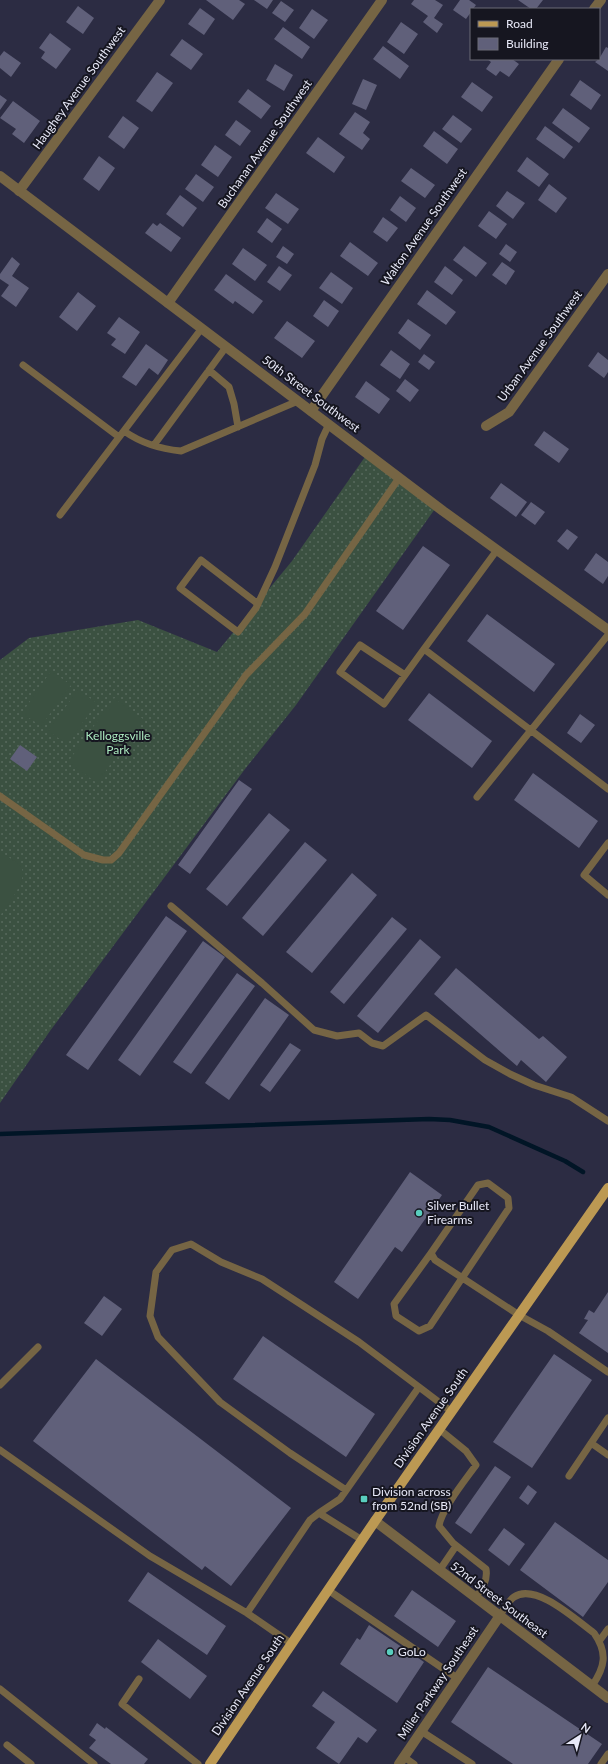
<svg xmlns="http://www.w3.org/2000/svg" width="608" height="1764" viewBox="0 0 608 1764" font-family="Lato,sans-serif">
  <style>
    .grass { fill: url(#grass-dots) }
    .pitch { fill: #3b5141 }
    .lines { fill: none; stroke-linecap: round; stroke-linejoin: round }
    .stream { stroke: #011526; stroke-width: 4.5 }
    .building { fill: #60607a }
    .service { stroke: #766544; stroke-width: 7 }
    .minor { stroke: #766544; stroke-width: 10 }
    .tertiary { stroke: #766544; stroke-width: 10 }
    .primary { stroke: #bc9953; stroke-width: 10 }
    .poi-dot { fill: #59cebe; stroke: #161620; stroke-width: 1.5 }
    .labels { text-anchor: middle; stroke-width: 4; stroke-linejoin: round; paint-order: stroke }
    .street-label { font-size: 12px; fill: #e7e8f7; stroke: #161620 }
    .park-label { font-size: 12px; fill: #abe9bf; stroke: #161620 }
    .poi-label { font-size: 12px; fill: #e7e8f7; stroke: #161620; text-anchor: start }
  </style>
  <defs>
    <pattern id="grass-dots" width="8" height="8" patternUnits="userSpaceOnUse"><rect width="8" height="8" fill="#3b5141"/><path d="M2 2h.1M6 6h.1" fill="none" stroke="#576a5d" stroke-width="1.8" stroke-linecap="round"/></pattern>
  </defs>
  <rect width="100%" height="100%" fill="#2c2c43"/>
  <path class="grass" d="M367,454L437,506L296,705L245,769L50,1031L0,1103V660L29,638L138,620L217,652L292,561Z"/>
  <path class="pitch" d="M51,671L71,685L41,726L22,713Z
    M78,690L97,703L67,744L48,731Z
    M114,698L143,719L97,783L68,762Z
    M0,852C6,856 19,862 22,869C27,881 7,906 0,916Z"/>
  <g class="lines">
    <path class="stream" d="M0,1134L429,1119L450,1120L489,1127L565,1161L583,1172"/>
  </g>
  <path class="building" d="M206,0H239L245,4L233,20Z
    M254,0H273L267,9Z
    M414,0H435L443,5L434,18L443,24L437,33L423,22L428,16L411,4Z
    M460,0H469L476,5L473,9H471V12L466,19L453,10Z
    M518,0H543L536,9H531Z
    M281,1L294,10L285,22L272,13Z
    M78,6L94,18L83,34L66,22Z
    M200,8L215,19L204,35L188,24Z
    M312,9L328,20L314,39L299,28Z
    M401,22L418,34L404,54L387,42Z
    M283,27L310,47L302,59L274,39Z
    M50,33L71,49L56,69L41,58L45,52L39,48Z
    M182,39L203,54L191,70L170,55Z
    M383,46L409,66L400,79L373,59Z
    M606,47L608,48V71L595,62L599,59Z
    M4,51L21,63L11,77L0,68V56Z
    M487,59H512L519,64L509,77L500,71L496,76L486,69L491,62Z
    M275,64L293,75L284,91L266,80Z
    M157,72L173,83L152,112L136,101Z
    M363,79L377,85L366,110L352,104Z
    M580,80L601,95L591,110L570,95Z
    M472,82L493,97L482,112L461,97Z
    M248,89L271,106L261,119L238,102Z
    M0,95L7,100L0,110Z
    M13,101L40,121L24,143L12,134L16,129L0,118Z
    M563,108L590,128L579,143L552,123Z
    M355,112L370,122L363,133L370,139L362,150L339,134Z
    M453,115L472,129L461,143L442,129Z
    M123,116L139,128L124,149L108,137Z
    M236,120L251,131L240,146L225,135Z
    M545,126L573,147L564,159L536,139Z
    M434,131L458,149L447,164L423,146Z
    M318,137L345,157L334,173L306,153Z
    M215,145L232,157L218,177L201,165Z
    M99,156L115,168L99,191L83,179Z
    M527,157L549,174L539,187L517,171Z
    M411,168L435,185L425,198L401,181Z
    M196,174L214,187L203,202L185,189Z
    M549,184L567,198L556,213L538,200Z
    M507,191L525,203L513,219L496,206Z
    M276,193L299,209L288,224L265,208Z
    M180,195L197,208L183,227L166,214Z
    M400,196L416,208L406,222L390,210Z
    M489,211L507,224L496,239L478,226Z
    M383,217L398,228L387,242L373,232Z
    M267,218L282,229L272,243L257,232Z
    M153,223L157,226L160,223L181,238L171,252L145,233Z
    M350,242L378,263L368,276L340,256Z
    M506,244L517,252L510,262L499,254Z
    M283,246L294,254L287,264L276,257Z
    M464,246L487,263L476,277L453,260Z
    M243,248L267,265L255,281L232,264Z
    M12,257L20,264L12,276L29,288L16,307L1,296L9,285L0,279V274Z
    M502,262L515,271L506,285L492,275Z
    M279,266L292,275L280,291L267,282Z
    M445,266L463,280L452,295L434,282Z
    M331,272L353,288L342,304L319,288Z
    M226,274L263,301L253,314L235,301L233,304L214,290Z
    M427,290L456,312L446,325L417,304Z
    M78,292L96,306L77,331L59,317Z
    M324,300L339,311L328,327L313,316Z
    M119,317L140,332L125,354L111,345L116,339L107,333Z
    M408,319L431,335L420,350L398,333Z
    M287,321L315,341L302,358L274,338Z
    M146,344L168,360L158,375L149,368L136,386L122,377Z
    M391,350L410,364L400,379L380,365Z
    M598,352L608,360V372L604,378L588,366Z
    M424,354L435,362L429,370L418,362Z
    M405,379L419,390L410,402L396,391Z
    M366,381L390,399L379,414L355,397Z
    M544,431L569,449L559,463L534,445Z
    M501,483L527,502L516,517L490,498Z
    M531,502L545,512L535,525L521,515Z
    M567,529L578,537L568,550L557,541Z
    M423,546L450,565L403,630L376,611Z
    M596,553L608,562V576L603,584L584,570Z
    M487,614L555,664L534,692L467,641Z
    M429,693L492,741L472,768L408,720Z
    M580,714L595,725L581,743L567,733Z
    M20,745L37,757L27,771L10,759Z
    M533,773L598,821L579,848L514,800Z
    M239,780L252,789L190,874L178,865Z
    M269,813L290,830L227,906L206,889Z
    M305,842L327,860L263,936L242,918Z
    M352,873L377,895L312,973L286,952Z
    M166,916L187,931L88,1070L66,1055Z
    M392,917L407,929L344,1004L330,992Z
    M420,939L441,957L378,1033L357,1016Z
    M203,941L225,957L140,1076L118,1060Z
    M456,968L539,1039L543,1036L567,1057L546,1082L521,1060L517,1066L434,994Z
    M237,973L255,986L191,1074L173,1062Z
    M265,998L289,1015L229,1100L205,1083Z
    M290,1043L301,1050L270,1092L260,1085Z
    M410,1172L442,1195L402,1252L395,1247L358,1299L334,1282Z
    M608,1292V1353L579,1333L588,1320L584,1319L589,1310L594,1313Z
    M104,1296L122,1309L102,1336L84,1323Z
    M263,1336L375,1414L346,1457L233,1379Z
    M554,1354L592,1380L532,1468L493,1442Z
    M96,1359L291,1508L231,1586L205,1566L202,1570L33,1441Z
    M495,1466L511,1477L471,1534L455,1523Z
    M528,1485L537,1492L528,1505L519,1498Z
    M555,1522L608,1560V1582L583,1617L520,1570Z
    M504,1528L525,1544L509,1566L488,1550Z
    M148,1572L226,1626L207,1655L128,1601Z
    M412,1590L456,1621L438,1647L394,1616Z
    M369,1625L424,1662L397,1703L340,1664L357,1638L360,1640Z
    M158,1639L207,1676L190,1699L141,1662Z
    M488,1667L602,1744L588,1764H513L451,1722Z
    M323,1691L377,1730L367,1743L358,1737L339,1764L316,1748L335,1722L312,1706Z
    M97,1723L105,1729L106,1727L148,1759L144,1764H111L89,1748L96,1740L89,1735Z"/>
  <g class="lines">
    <path class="service" d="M23,365L119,437
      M209,370L229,387L234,404L238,427
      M124,431C141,443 160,449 181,451L298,401
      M154,445L226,347
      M60,515L202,328
      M497,550L424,649L608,789
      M258,604L201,560L180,588L238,632L256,608L275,567L315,465L322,439L329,424
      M405,675L360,645L340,672L384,704L424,649
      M0,796L84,855L103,860H111L119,853L246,675L305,614L399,478
      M477,797L608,635
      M608,843L584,875L608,895
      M171,906L262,983L314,1030L337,1036L359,1033L372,1043L383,1046L426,1015L485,1060L510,1074L534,1085L571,1097L608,1121
      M431,1253L394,1304L396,1316L419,1331L430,1326L509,1208L508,1198L488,1183L478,1185L431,1253L435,1260L519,1315L548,1331L608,1372
      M0,1385L38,1347
      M439,1429L466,1451L476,1465C466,1479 441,1510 439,1526L453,1543L486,1569C488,1581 482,1589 475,1598
      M591,1443L608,1455
      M0,1450L150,1556L247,1613L292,1644
      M569,1476L608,1418
      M346,1490L290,1453L220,1402L158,1337L150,1316L156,1272L172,1250L191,1244L221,1262L262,1279L359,1342L419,1387
      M319,1513L340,1499L419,1387L452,1412
      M439,1571L456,1546
      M328,1590L457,1678
      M247,1613L310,1520L319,1513L362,1540
      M499,1617C503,1611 508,1601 514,1597C536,1582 577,1621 594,1633C608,1653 605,1667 592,1686
      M600,1640L608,1629
      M139,1679L122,1704L198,1764
      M0,1689L94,1764
      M421,1731L472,1764
      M7,1745L31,1764
      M404,1757L414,1764
      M601,1764L608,1754"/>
    <path class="minor" d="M594,9L601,0
      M19,191L160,0
      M168,303L382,0
      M311,411L559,59
      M486,426L509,412L608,274
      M399,1764L499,1617"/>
    <path class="tertiary" d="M0,176L443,511L608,630
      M375,1521L608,1698"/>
    <path class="primary" d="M210,1764L375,1521L608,1188"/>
  </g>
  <g class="poi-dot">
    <circle cx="419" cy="1213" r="4"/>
    <rect x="360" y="1495" width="8" height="8" rx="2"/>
    <circle cx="390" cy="1652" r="4"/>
  </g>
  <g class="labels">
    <g class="street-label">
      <text transform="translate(79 88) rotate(-54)" y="4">Haughey Avenue Southwest</text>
      <text transform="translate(265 144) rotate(-55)" y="4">Buchanan Avenue Southwest</text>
      <text transform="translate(424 227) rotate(-55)" y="4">Walton Avenue Southwest</text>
      <text transform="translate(540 346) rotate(-54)" y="4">Urban Avenue Southwest</text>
      <text transform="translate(311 394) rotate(37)" y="4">50th Street Southwest</text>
      <text transform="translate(431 1418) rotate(-55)" y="4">Division Avenue South</text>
      <text transform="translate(499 1600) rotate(37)" y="4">52nd Street Southeast</text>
      <text transform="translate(438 1683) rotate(-56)" y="4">Miller Parkway Southeast</text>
      <text transform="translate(248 1685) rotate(-56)" y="4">Division Avenue South</text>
    </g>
    <g class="park-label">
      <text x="118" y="740">Kelloggsville<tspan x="118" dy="14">Park</tspan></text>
    </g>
    <g class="poi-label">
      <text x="427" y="1210">Silver Bullet<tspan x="427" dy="14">Firearms</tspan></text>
      <text x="372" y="1496">Division across<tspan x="372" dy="14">from 52nd (SB)</tspan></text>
      <text x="398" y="1656">GoLo</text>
    </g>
  </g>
  <rect x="470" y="8" width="130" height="52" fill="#161620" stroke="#6a6a76"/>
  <rect x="478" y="21" width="20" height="6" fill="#bc9953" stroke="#6a6a76"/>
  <text x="506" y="28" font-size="12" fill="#e7e8f7">Road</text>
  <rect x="478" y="38" width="20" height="12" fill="#60607a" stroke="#6a6a76"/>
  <text x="506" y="48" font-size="12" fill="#e7e8f7">Building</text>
  <g transform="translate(580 1736) rotate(36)" stroke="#161620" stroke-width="3" paint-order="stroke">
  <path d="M0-3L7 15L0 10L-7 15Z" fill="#e7e8f7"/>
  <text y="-6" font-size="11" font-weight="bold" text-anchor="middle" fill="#e7e8f7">N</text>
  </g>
</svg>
